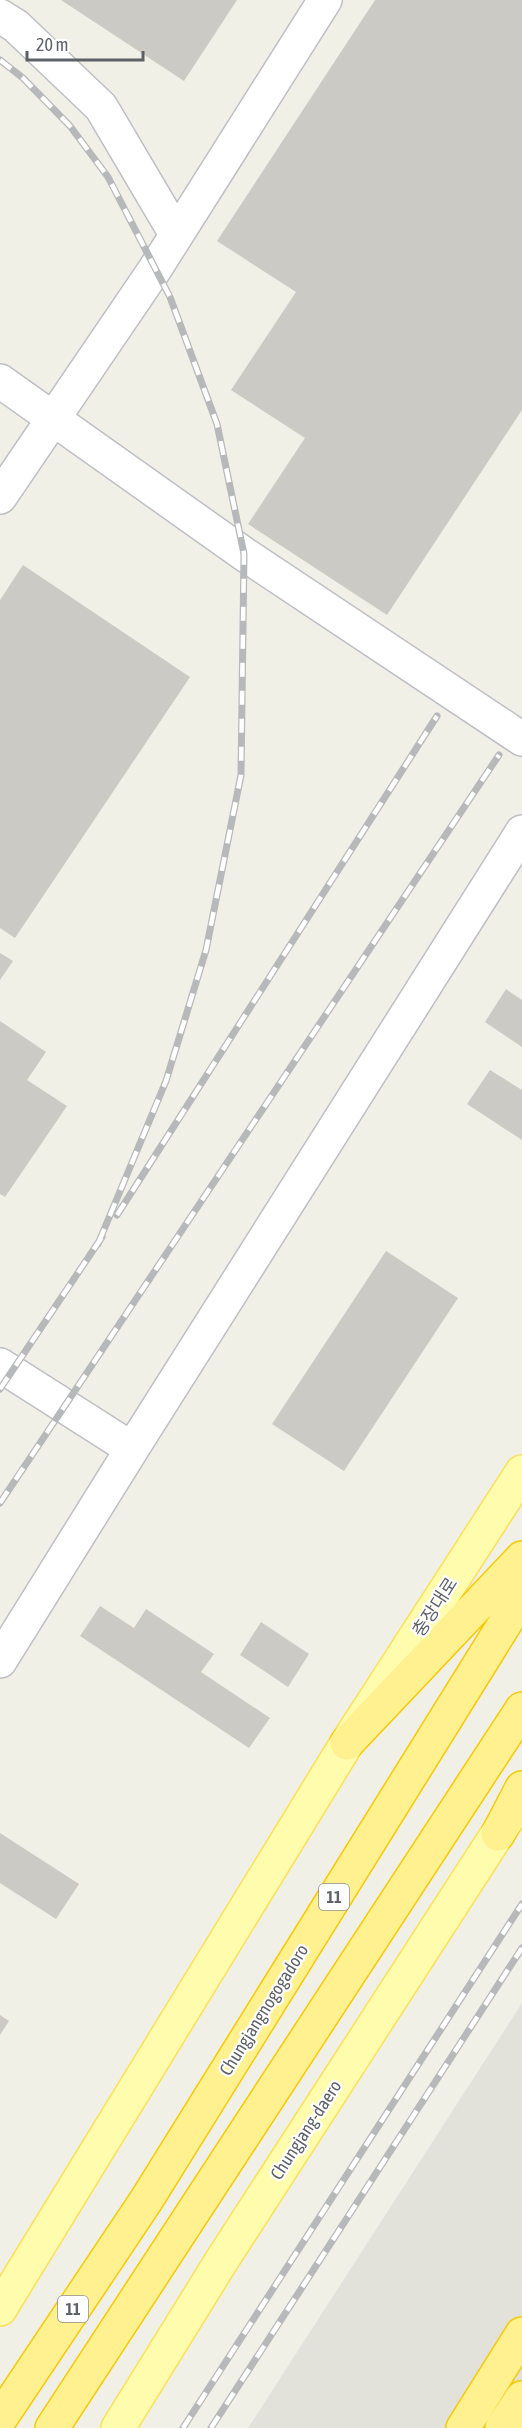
<svg xmlns="http://www.w3.org/2000/svg" width="522" height="2428" viewBox="0 0 522 2428" font-family="'Asap Condensed','Noto Sans KR',sans-serif">
  <style>
    .industrial { fill: #e2e2db }
    .building { fill: #cccac4 }
    .lines { fill: none; stroke-linecap: round; stroke-linejoin: round }
    .minor-casing { stroke: #bebfc6; stroke-width: 36 }
    .major-casing { stroke: #fbe156; stroke-width: 36 }
    .highway-casing { stroke: #f8c900; stroke-width: 36 }
    .minor { stroke: #fff; stroke-width: 33 }
    .major { stroke: #fffcae; stroke-width: 33 }
    .highway { stroke: #fff190; stroke-width: 33 }
    .rail-casing { stroke: #b7b8b9; stroke-width: 7 }
    .rail { stroke: #fff; stroke-width: 4.5; stroke-dasharray: 14; stroke-linecap: butt }
    .labels { text-anchor: middle; stroke-width: 4.5; stroke-linejoin: round; paint-order: stroke }
    .shield { fill: #fff; stroke: #8e9095; stroke-width: 1.5 }
    .shield-label { font-size: 16px; font-weight: bold; fill: #5e6168 }
    .street-label { font-size: 18px; fill: #5e6168; stroke: #fff }
  </style>
  <rect width="100%" height="100%" fill="#f1f0e7"/>
  <path class="industrial" d="M522,2003V2428H248Z"/>
  <path class="building" d="M61,0H237L184,81Z
    M375,0H522V410L387,615L248,524L305,438L231,390L296,292L217,241Z
    M23,565L190,677L15,938L0,928V600Z
    M0,953L13,961L0,980Z
    M506,989L522,1000V1047L485,1022Z
    M0,1021L46,1052L27,1080L67,1106L5,1197L0,1194Z
    M490,1070L522,1090V1140L467,1104Z
    M386,1251L458,1298L344,1471L272,1424Z
    M100,1606L134,1628L146,1609L214,1654L201,1672L270,1718L249,1748L80,1636Z
    M261,1622L309,1654L288,1687L240,1655Z
    M0,1833L79,1884L56,1919L0,1883Z
    M0,2015L9,2021L0,2035Z"/>
  <g class="lines">
    <g class="minor-casing">
      <path id="minor" d="M0,16L16,26L101,107L176,234
        M0,381L244,554L522,739
        M0,497L155,269L325,0
        M0,1365L132,1449L522,832
        M0,1661L132,1449"/>
    </g>
    <g class="major-casing">
      <path id="major" d="M0,2309L347,1743L522,1472
        M118,2428L222,2260L513,1810"/>
    </g>
    <g class="highway-casing">
      <path id="highway" d="M347,1743L522,1558
        M498,1834L522,1788
        M0,2419L147,2199L522,1596
        M52,2428L522,1709
        M463,2428L522,2334
        M502,2428L522,2398"/>
    </g>
    <use href="#minor" class="minor"/>
    <use href="#major" class="major"/>
    <use href="#highway" class="highway"/>
    <g class="rail-casing">
      <path id="rail" d="M0,60L23,78L70,126L108,177L170,297L217,424L244,554L241,775L206,950L166,1081L98,1244
        M117,1215L437,716
        M0,1389L102,1237
        M0,1503L499,755
        M183,2428L522,1904
        M211,2428L522,1948"/>
    </g>
    <use href="#rail" class="rail"/>
  </g>
  <g class="labels">
    <g class="shield">
      <rect x="319" y="1884" width="30" height="26" rx="4.5"/>
      <rect x="58" y="2296" width="30" height="26" rx="4.5"/>
    </g>
    <g class="shield-label">
      <text x="334" y="1903">11</text>
      <text x="73" y="2315">11</text>
    </g>
    <g class="street-label">
      <text transform="translate(435 1607) rotate(-57)" y="6">충장대로</text>
      <text transform="translate(264 2010) rotate(-58)" y="6">Chungjangnogogadoro</text>
      <text transform="translate(306 2130) rotate(-57)" y="6">Chungjang-daero</text>
    </g>
  </g>
  <path d="M27 51v9h116v-9" fill="none" stroke="#5e6168" stroke-width="3"/>
  <text x="36" y="51" font-size="18" fill="#5e6168" stroke="#ffffff" stroke-width="4.5" paint-order="stroke">20 m</text>
</svg>
